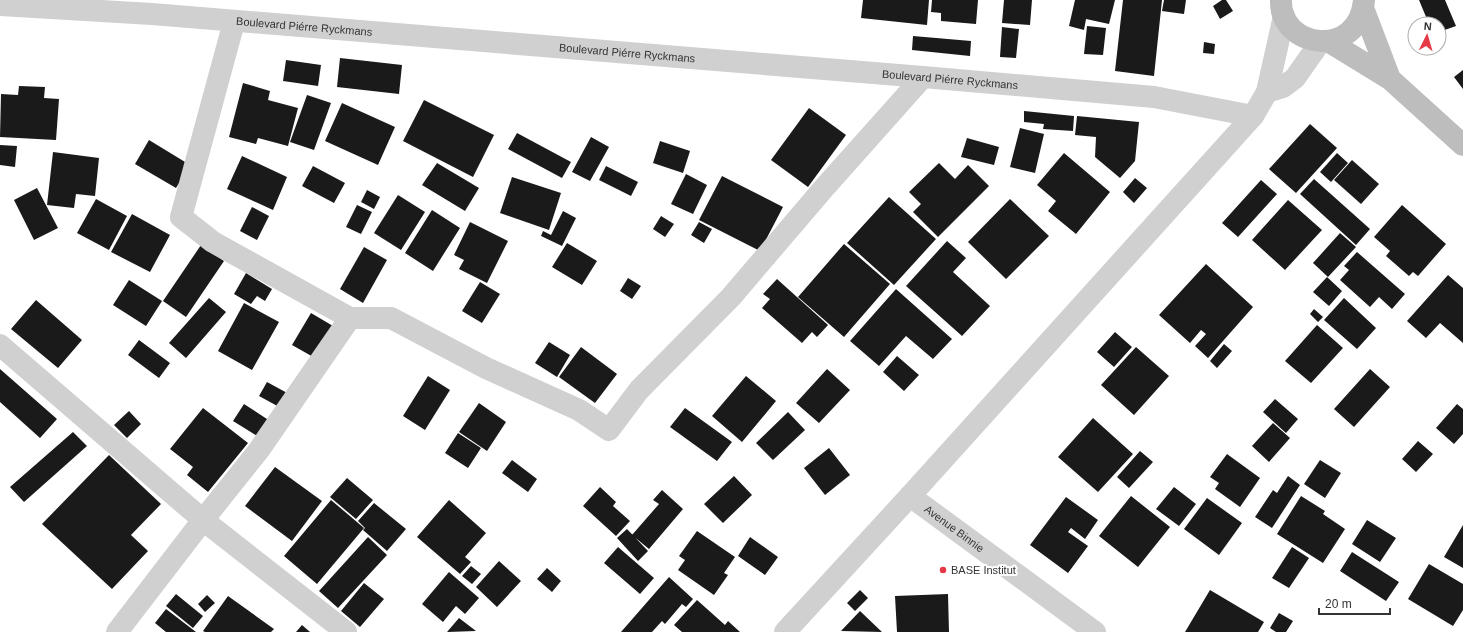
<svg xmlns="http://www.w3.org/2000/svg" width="1463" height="632" viewBox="0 0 1463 632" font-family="Arial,sans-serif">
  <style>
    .building { fill: #1a1a1a }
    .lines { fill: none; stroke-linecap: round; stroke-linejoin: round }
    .street { stroke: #d0d0d0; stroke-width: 22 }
    .secondary { stroke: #bdbdbd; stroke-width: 22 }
    .poi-dot { fill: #e63946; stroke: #fff; stroke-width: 1.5 }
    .labels { text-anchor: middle; stroke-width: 4; stroke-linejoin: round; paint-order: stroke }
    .street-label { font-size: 11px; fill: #333; stroke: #fff }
    .poi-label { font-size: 11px; fill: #333; stroke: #fff; text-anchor: start }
  </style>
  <rect width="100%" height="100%" fill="#fff"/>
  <path class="building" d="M863,0H929L927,25L861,18Z
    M932,0H978L976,24L941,21V13L931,12Z
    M1004,0H1032L1030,25L1002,23Z
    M1075,0H1115L1109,24L1086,19L1084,30L1069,26Z
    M1123,0H1162L1154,76L1115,71Z
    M1164,0H1186L1184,14L1162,11Z
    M1222,0H1226L1233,11L1220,19L1213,6Z
    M1419,0H1445L1456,26L1439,32V24H1429Z
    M1087,26L1106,28L1103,55L1084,54Z
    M1002,27L1019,29L1016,58L1000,57Z
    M913,36L971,41L970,56L912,50Z
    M1204,42L1215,44L1214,54L1203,53Z
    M340,58L402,65L399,94L337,87Z
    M286,60L321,65L318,86L283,81Z
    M1463,70V89L1454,77Z
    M243,83L270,91L268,100L298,108L288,146L258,138L256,144L229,137Z
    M19,86L45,87L44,98L59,99L56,140L0,137L1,94L18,95Z
    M307,95L331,103L314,150L290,142Z
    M424,100L494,135L473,177L403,141Z
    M342,103L395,127L378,165L325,141Z
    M809,108L846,135L808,187L771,160Z
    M1024,111L1074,116L1073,131L1043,129L1044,124L1024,122Z
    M1077,116L1139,122L1135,161L1120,178L1095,157L1096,137L1075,135Z
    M1310,124L1337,148L1296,193L1269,169Z
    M1020,128L1044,134L1035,173L1010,167Z
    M517,133L571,162L562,178L508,149Z
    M591,137L609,147L590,181L572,172Z
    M967,138L999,147L994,165L961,157Z
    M149,140L190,165L176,188L135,164Z
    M660,141L690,151L683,173L653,163Z
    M0,145L17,146L15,167L0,165Z
    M53,152L99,158L95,196L76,194L74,208L47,205Z
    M1064,153L1110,192L1076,234L1048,211L1056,201L1037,185Z
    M1337,153L1348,163L1331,182L1320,172Z
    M242,156L287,177L273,210L227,189Z
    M1352,160L1379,184L1361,204L1334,180Z
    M437,163L479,188L465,211L422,185Z
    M939,163L955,179L968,165L989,186L938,237L913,212L921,204L909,192Z
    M313,166L345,183L334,203L302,186Z
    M606,166L638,182L631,196L599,180Z
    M686,174L707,185L693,214L671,204Z
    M722,176L783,207L760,251L699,220Z
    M512,177L561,193L549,230L500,213Z
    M1135,178L1147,188L1134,203L1123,192Z
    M1314,179L1370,229L1356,245L1300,194Z
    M1261,180L1277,194L1238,237L1222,223Z
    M37,188L58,228L34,240L14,200Z
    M367,190L380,197L374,209L361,202Z
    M398,195L425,212L401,250L374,233Z
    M889,197L936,239L894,285L847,243Z
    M96,199L127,216L109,250L77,233Z
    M1010,199L1049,236L1006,279L968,242Z
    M1288,200L1322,230L1285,270L1252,240Z
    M357,205L372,212L361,234L346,227Z
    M1402,205L1446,244L1418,276L1413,272L1409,276L1386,256L1390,251L1374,237Z
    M252,207L269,216L257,240L240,231Z
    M432,210L460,228L433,271L405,253Z
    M563,211L576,218L562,246L541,236L543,231L551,235Z
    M132,214L170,235L150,272L111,252Z
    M661,216L674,224L665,237L653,229Z
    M470,222L508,241L487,283L459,269L464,260L454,255Z
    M699,222L712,229L704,243L691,235Z
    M1340,233L1356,247L1328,277L1313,263Z
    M947,241L966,258L953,272L990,306L962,336L906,286Z
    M567,243L597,261L582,285L552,267Z
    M844,244L890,284L844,337L798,297Z
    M201,245L224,261L186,317L163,301Z
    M364,247L387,260L363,303L340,289Z
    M1357,252L1405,294L1392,309L1379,297L1370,307L1340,280L1349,270L1344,266Z
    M1206,264L1253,307L1208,358L1195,346L1206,334L1201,330L1190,343L1159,315Z
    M246,273L272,289L265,301L257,296L251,304L234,294Z
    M1448,275L1463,288V343L1440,323L1426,338L1407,321Z
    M1327,277L1342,291L1329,306L1313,292Z
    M628,278L641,286L632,299L620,291Z
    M777,279L828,325L817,337L812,332L802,343L762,308L770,299L763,294Z
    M129,280L162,301L146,326L113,305Z
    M480,282L500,294L482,323L462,311Z
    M896,289L952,339L933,359L906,336L879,366L850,341Z
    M209,298L226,312L186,358L169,343Z
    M1344,298L1376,328L1357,349L1324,320Z
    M36,300L82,340L58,368L11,329Z
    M244,303L279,322L252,370L218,351Z
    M1314,309L1323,317L1318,322L1310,314Z
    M311,313L333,326L315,358L292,345Z
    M1317,325L1343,348L1311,383L1285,361Z
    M1115,332L1132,347L1114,367L1097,352Z
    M139,340L170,363L159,378L128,355Z
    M549,342L570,355L557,377L535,363Z
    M1224,344L1232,351L1217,368L1210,361Z
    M581,347L617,374L595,403L559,377Z
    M1136,347L1169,376L1134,415L1101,385Z
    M897,356L919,375L904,391L883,372Z
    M0,369L57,419L40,438L0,402Z
    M827,369L850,390L819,423L796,403Z
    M1370,369L1390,387L1354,427L1334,409Z
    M428,376L450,390L425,430L403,416Z
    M746,376L776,401L742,442L712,416Z
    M267,382L289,394L281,408L259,396Z
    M1275,399L1298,419L1286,433L1263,412Z
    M479,403L506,422L487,451L459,432Z
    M244,404L270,421L259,437L233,421Z
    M1457,404L1463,409V434L1454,444L1436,428Z
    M203,408L248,443L208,492L187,475L193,467L170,449Z
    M685,408L732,442L717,461L670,427Z
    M129,411L141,424L127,438L114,425Z
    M788,412L805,430L773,460L756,443Z
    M1093,418L1133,454L1098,492L1058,457Z
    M1273,423L1290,438L1269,462L1252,446Z
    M73,432L87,446L24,502L10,487Z
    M458,433L481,448L468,468L445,453Z
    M1418,441L1433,454L1416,472L1402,459Z
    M829,448L850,475L825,495L804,468Z
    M1140,451L1153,462L1129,488L1117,477Z
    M1227,454L1260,478L1240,507L1215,489L1219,483L1210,477Z
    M109,455L161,504L131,535L148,551L112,589L42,524Z
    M512,460L537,479L528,492L502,473Z
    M1320,460L1341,473L1325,498L1304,484Z
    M275,467L322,501L292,541L245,506Z
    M734,476L752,495L723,523L704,504Z
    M1288,476L1300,485L1272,528L1255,517L1273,490L1277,493Z
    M347,478L373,500L356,519L330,497Z
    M600,487L616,502L613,506L630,521L616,536L583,506Z
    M1174,487L1196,504L1179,526L1156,509Z
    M662,490L683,509L649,549L632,535L659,504L653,500Z
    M1131,496L1170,527L1138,567L1099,536Z
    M1301,496L1325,511L1323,514L1345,529L1323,563L1277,534Z
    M1066,497L1098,520L1085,539L1071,528L1068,532L1088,546L1068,573L1030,545Z
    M1207,498L1242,523L1219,555L1184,529Z
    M331,500L364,528L317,584L284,556Z
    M449,500L486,533L465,557L471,562L460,574L417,537Z
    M374,503L406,529L387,551L363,530L365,528L366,529L358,521Z
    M1367,520L1396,538L1380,562L1352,544Z
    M1463,525V568L1444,557Z
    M627,529L648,551L638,561L617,538Z
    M697,531L735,557L724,573L728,575L714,595L678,570L685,560L679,556Z
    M368,537L387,555L338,608L319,591Z
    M750,537L778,557L765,575L738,556Z
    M618,547L654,578L640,594L604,563Z
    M1292,547L1309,558L1289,588L1272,578Z
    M1352,552L1399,582L1386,601L1340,571Z
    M499,561L521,581L497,607L476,587Z
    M1429,564L1463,584V610L1453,626L1408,599Z
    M471,566L481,574L472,584L462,576Z
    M547,568L561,581L552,592L537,579Z
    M449,572L479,598L465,614L456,606L443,622L422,604Z
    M669,577L693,599L686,607L682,604L665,624L662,621L652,632H621Z
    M364,583L384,599L360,627L341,611Z
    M860,590L868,598L855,611L847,603Z
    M1210,590L1264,622L1258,632H1185Z
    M176,594L203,616L193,628L166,606Z
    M948,594L949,632H897L895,596Z
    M207,595L215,603L205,612L198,604Z
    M228,596L274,629L271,632H205L203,631Z
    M697,600L725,625L728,621L740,632H682L674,625Z
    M166,609L196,632H166L155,623Z
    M860,611L882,632L841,631Z
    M1279,613L1293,621L1286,632H1276L1270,628Z
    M459,618L476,631L447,632Z
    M302,625L310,632H296Z"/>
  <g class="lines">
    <g class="street">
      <path id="s1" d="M0,5L152,14L923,77L1154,97L1253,116"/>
      <path d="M234,22L181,217L213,242L350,318H391L486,368L579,410L609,430L639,390L731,297L824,188L923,77"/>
      <path d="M1267,92L1283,87L1295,78L1321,41"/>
      <path d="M0,345L203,520L346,632"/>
      <path id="s2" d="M910,496L1095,632"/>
      <path d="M117,632L203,520L259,450L350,318"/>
      <path d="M785,632L910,496L1253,116L1267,92L1284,16"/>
    </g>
    <path class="secondary" d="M1281,0C1279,49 1359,60 1364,0
      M1363,8L1390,79
      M1328,41L1390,79L1463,145"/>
  </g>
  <circle class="poi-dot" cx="943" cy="570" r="4"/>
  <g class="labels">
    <g class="street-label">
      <text dy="4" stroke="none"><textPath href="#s1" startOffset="305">Boulevard Piérre Ryckmans</textPath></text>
      <text dy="4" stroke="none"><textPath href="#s1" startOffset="629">Boulevard Piérre Ryckmans</textPath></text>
      <text dy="4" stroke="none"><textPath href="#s1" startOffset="953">Boulevard Piérre Ryckmans</textPath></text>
      <text dy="4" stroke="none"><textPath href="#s2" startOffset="55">Avenue Binnie</textPath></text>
    </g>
    <g class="poi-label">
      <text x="951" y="574">BASE Institut</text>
    </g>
  </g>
  <g transform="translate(1427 36) rotate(5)"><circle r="19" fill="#ffffff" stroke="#adadad"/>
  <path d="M0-3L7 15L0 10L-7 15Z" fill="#e63946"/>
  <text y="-6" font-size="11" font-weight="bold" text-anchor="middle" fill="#333333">N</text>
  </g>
  <path d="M1319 608v6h71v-6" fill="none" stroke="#333333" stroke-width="2"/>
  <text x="1325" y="608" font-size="12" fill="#333333" stroke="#ffffff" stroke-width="3" paint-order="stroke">20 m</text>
</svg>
